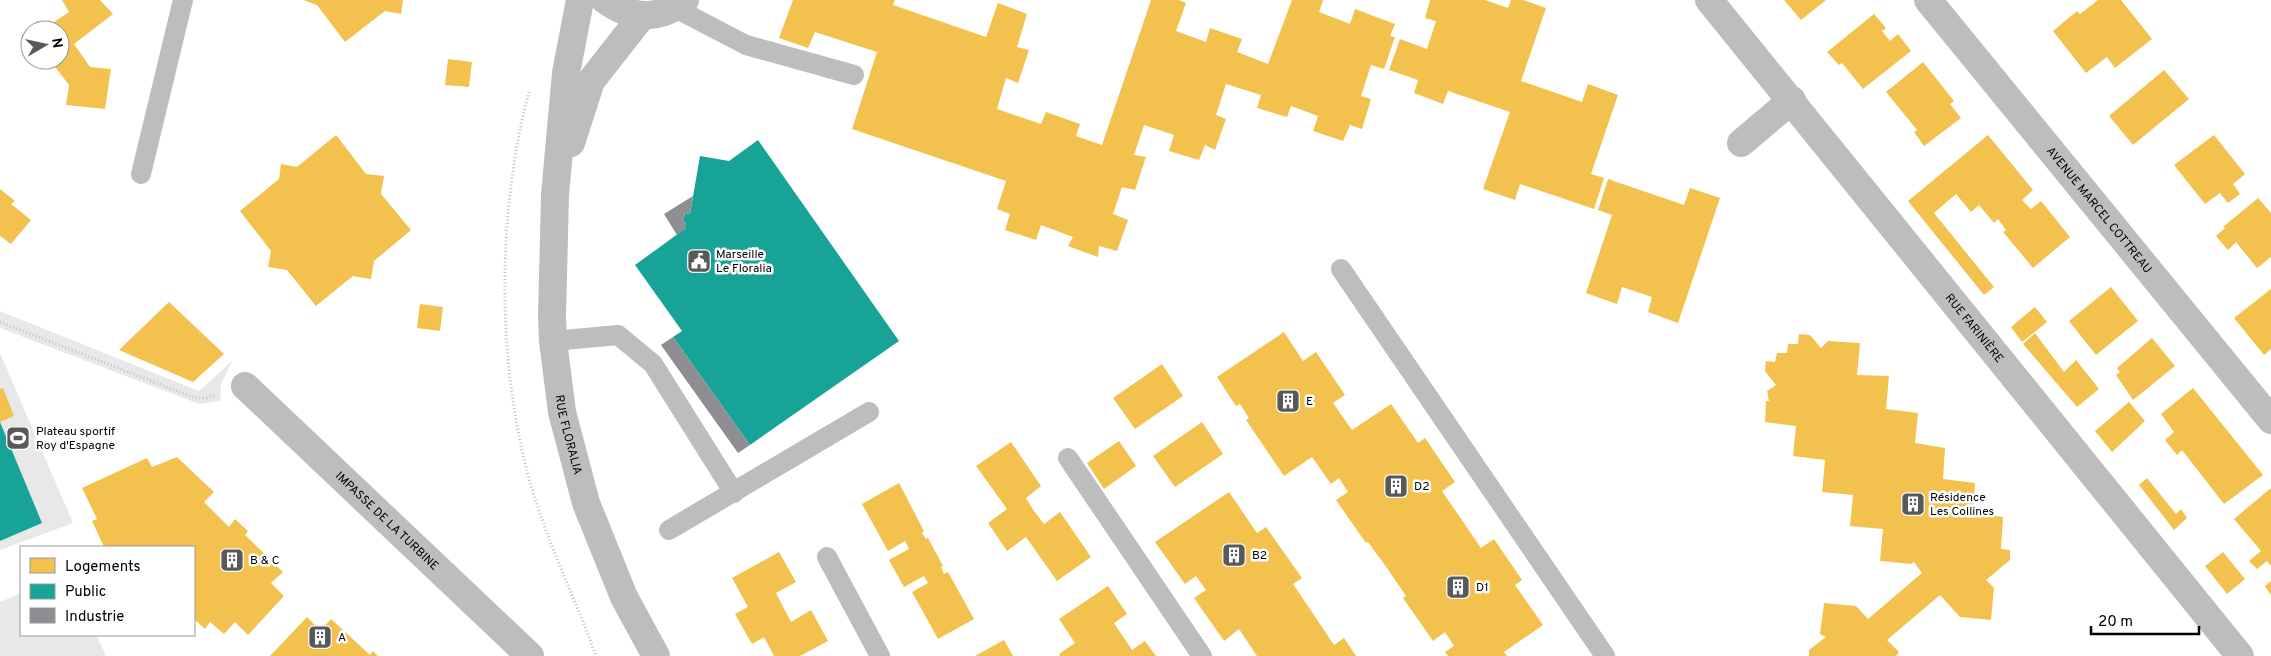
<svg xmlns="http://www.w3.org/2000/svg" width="2271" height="656" viewBox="0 0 2271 656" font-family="Overpass,sans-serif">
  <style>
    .green { fill: #e8e8e8 }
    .homes { fill: #f2c14e }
    .public { fill: #17a398 }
    .industry { fill: #8d8d92 }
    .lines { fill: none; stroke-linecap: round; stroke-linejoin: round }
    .path { stroke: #c2c2c2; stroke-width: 3; stroke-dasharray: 1 2.5; stroke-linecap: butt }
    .lane { stroke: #bdbdbd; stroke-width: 20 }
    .street { stroke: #bdbdbd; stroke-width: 28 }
    .labels { text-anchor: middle; stroke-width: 5; stroke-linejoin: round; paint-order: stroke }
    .street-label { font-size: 12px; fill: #000; stroke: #fff }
    .poi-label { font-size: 12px; fill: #000; stroke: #fff; text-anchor: start }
  </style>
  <rect width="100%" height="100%" fill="#fff"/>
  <path class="green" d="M0,311L199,391L232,361L221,384L220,401L199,404L0,328Z
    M0,353L73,523L0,550Z
    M21,593V635H96L106,656H0V602Z"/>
  <path class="homes" d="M62,0H100L113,14L74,44L90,67L111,69L105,109L66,105L69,85L50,60H60V30H36L37,21L54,22L69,12Z
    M303,0H403L401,14L385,11L345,42L317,5Z
    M793,0H895L893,5L986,37L998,3L1027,14L1017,47L1029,50L1018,83L1006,78L997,109L1041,124L1046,112L1080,124L1076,136L1102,145L1151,0H1179L1186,3L1176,31L1206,42L1210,28L1242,39L1237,52L1268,64L1292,0H1323L1319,12L1350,24L1355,9L1395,24L1390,36L1395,37L1384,69L1371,65L1361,96L1371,99L1362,129L1350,125L1343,141L1313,131L1318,116L1291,106L1287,117L1257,108L1261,95L1226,84L1216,115L1226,119L1215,150L1205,145L1199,160L1169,151L1174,135L1144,125L1134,155L1146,157L1135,190L1122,187L1113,214L1128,220L1117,251L1099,246L1098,257L1068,246L1073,237L1041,225L1036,240L1005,230L1010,214L997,209L1006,181L852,129L877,52L815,32L808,48L779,38Z
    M1430,0H1485L1508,8L1511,0H1523L1546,8L1521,81L1582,102L1588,84L1618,95L1591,174L1604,178L1594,209L1520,184L1515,200L1483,189L1510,112L1448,91L1443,104L1414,93L1418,80L1389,70L1400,39L1427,49L1436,21L1425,18Z
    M1784,0H1826L1801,20Z
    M2098,0H2121L2152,39L2115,68L2107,57L2086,73L2053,31L2077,11L2080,14Z
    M1874,14L1886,28L1882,31L1890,41L1898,34L1911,51L1863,89L1842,63L1839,65L1827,52Z
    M448,59L472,62L469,87L445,85Z
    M1923,62L1954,101L1950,104L1961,118L1924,146L1914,132L1917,130L1886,92Z
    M2164,70L2189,99L2133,145L2109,116Z
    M336,135L366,174L384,176L381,194L411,230L374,261L371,279L353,276L316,306L287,270L268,267L271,251L240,211L279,179L281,164L297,167Z
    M1988,135L2033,190L2022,200L2031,209L2041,201L2070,237L2033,268L2003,232L2006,230L1998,219L1994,223L1979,205L1971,212L1956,194L1934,213L1994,287L1984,295L1908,201Z
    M2214,135L2245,174L2233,184L2240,194L2228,203L2220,193L2205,204L2174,165Z
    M1608,179L1684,205L1690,188L1720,198L1678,323L1648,312L1652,297L1622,287L1617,304L1586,293L1612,215L1598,210Z
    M0,189L15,201L11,204L31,220L11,244L0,236Z
    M2258,198L2271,213V257L2257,268L2236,242L2228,250L2216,236L2225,228L2223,227Z
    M2111,287L2138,321L2096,355L2069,321Z
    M2271,289V349L2264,355L2234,318Z
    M169,302L224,354L193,382L119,350Z
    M420,304L443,307L440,331L417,328Z
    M2035,307L2047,322L2022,342L2011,327Z
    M1284,332L1303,361L1316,352L1345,395L1333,403L1352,430L1391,404L1418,443L1425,438L1455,482L1442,491L1481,548L1494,539L1522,580L1515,585L1543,625L1504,652L1507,656H1448L1445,652L1454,646L1445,632L1433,641L1403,598L1406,596L1387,568L1368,542L1366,543L1336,500L1348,492L1339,478L1331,484L1312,457L1284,476L1246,420L1249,418L1240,404L1236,406L1217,377Z
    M2035,333L2064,372L2076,360L2099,389L2077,407L2023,344Z
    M1799,334L1810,335L1821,348L1828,341L1860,343L1857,375L1889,376L1886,409L1918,413L1915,443L1945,448L1943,479L1975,483L1973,513L2003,517L2001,549L2010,550V560L1986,580L1994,588L1991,620L1960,617L1940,595L1887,640L1899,652L1896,656H1809V650L1826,637L1820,634L1824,603L1856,606L1868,619L1922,573L1914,562L1911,564L1880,561L1883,529L1850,526L1853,495L1822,492L1825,460L1793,456L1796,426L1765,422L1766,401H1769L1767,391L1776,385L1765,371L1766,361L1775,362L1777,353H1787L1788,344H1798Z
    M2152,338L2175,366L2133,400L2116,375L2120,372L2117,368Z
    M1162,364L1183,396L1135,429L1113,398Z
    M3,388L14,416L0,422V389Z
    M2193,388L2263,475L2224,504L2182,450L2177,455L2165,440L2174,432L2161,414Z
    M2129,402L2145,421L2112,452L2095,431Z
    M1202,422L1223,454L1175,487L1153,456Z
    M1119,441L1136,466L1104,489L1087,463Z
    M1011,442L1041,486L1026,498L1034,511L1044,524L1060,512L1091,557L1057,581L1026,537L1007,551L988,523L1007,509L976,466Z
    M177,457L214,492L204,502L229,527L235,519L248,531L245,535L283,572L271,583L284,596L248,635L235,622L224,634L210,622L205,629L194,619V547H104L92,521L97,519L82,488L147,458L152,467Z
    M2147,478L2176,514L2181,509L2187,518L2174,530L2139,485Z
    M899,483L924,531L922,533L926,539L928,538L943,566L941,567L944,574L948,572L974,619L938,639L912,592L928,583L924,576L904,587L889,560L909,549L905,541L888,551L862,504Z
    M2271,488V566L2267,561L2257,569L2249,561L2261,551L2234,519Z
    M1229,492L1257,533L1266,527L1302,578L1293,584L1334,645L1344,638L1356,656H1257L1239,629L1224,641L1194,598L1206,590L1196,576L1185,584L1155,542Z
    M779,552L796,582L776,593L791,622L811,610L828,641L800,656H774L764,637L752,644L735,614L748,607L732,578Z
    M2223,552L2245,579L2227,594L2205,566Z
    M2271,581V595L2265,586Z
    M1108,586L1127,614L1114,623L1132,650L1145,641L1156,656H1060L1059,654L1075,643L1059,619Z
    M307,617L320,630L331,619L370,655L373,651L378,656H270Z
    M1004,640L1013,656H975Z"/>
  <path class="public" d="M758,140L899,341L750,445L673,337L682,331L635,265L686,228V223L683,222L685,213L690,214L700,156L729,161Z
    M0,422L42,523L0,541Z"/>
  <path class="industry" d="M693,196L690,214L685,213L683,222L686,223V228L677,235L664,214Z
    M673,337L750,445L738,453L661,345Z"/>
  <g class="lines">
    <path class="path" d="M529,92C495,218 496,383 538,508C555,558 578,606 596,656
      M0,322L195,398H207L216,395"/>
    <path class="lane" d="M675,8L746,45L854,75
      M141,174L183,0
      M1341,269L1605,656
      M553,341L618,335L653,364L734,493
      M1068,458L1202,656
      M669,530L869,412
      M827,557L880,656"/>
    <g class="street">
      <path id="s1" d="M580,0L566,73L555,195L552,317L553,341L562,412L586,503L624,597L656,656"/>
      <path d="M605,0C631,19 659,21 685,0"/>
      <path id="s2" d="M1709,0L2240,656"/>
      <path id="s3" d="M1928,0L2271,420"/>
      <path d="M571,143L591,81L642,16"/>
      <path d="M1741,143L1792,100"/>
      <path id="s4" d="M245,386L530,656"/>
    </g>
  </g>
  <defs>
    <g id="civic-square" transform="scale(1.25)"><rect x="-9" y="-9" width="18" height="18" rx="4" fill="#595959" stroke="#fff"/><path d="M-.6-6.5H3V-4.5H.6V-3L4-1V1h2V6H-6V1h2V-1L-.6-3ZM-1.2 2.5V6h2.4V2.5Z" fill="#fff"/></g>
    <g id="building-square" transform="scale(1.25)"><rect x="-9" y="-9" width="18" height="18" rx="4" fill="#595959" stroke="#fff"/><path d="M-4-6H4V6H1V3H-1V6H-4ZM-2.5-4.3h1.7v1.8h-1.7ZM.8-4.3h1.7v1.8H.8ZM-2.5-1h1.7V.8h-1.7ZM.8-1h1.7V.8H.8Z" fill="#fff"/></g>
    <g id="stadium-square" transform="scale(1.25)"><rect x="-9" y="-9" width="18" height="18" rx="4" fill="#595959" stroke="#fff"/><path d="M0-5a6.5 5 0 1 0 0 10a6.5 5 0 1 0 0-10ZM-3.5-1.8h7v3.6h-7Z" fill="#fff"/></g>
  </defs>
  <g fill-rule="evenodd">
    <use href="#civic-square" x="699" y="261"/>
    <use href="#building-square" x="1288" y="401"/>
    <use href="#stadium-square" x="18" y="438"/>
    <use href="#building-square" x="1396" y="486"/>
    <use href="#building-square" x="1913" y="504"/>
    <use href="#building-square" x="1234" y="555"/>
    <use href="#building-square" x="232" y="560"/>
    <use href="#building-square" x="1458" y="587"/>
    <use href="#building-square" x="320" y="637"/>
  </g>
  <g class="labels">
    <g class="street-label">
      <text dy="4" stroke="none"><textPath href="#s3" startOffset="271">AVENUE MARCEL COTTREAU</textPath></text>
      <text dy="4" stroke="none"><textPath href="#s2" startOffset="422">RUE FARINIÈRE</textPath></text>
      <text dy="4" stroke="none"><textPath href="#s1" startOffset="438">RUE FLORALIA</textPath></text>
      <text dy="4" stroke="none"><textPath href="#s4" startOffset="196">IMPASSE DE LA TURBINE</textPath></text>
    </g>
    <g class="poi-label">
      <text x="716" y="258">Marseille<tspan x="716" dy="14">Le Floralia</tspan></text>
      <text x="1306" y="405">E</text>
      <text x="36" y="435">Plateau sportif<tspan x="36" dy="14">Roy d'Espagne</tspan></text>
      <text x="1414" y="490">D2</text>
      <text x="1930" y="501">Résidence<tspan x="1930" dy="14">Les Collines</tspan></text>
      <text x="1252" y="559">B2</text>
      <text x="250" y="564">B &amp; C</text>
      <text x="1476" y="591">D1</text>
      <text x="338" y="641">A</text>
    </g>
  </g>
  <rect x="20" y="546" width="175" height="90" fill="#ffffff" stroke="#999999"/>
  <rect x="30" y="558" width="25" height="15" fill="#f2c14e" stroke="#999999"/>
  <text x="65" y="571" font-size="15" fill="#000000">Logements</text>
  <rect x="30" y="584" width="25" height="15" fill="#17a398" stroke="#999999"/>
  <text x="65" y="596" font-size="15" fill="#000000">Public</text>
  <rect x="30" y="608" width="25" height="15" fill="#8d8d92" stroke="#999999"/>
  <text x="65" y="621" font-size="15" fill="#000000">Industrie</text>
  <g transform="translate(45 45) rotate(81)"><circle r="24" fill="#ffffff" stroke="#999999"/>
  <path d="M0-4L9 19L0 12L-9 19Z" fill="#595959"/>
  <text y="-8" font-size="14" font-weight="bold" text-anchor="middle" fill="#000000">N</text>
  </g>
  <path d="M2091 626v8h108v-8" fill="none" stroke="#000000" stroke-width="2.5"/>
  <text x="2098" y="626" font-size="15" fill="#000000" stroke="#ffffff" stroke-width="4" paint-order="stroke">20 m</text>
</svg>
